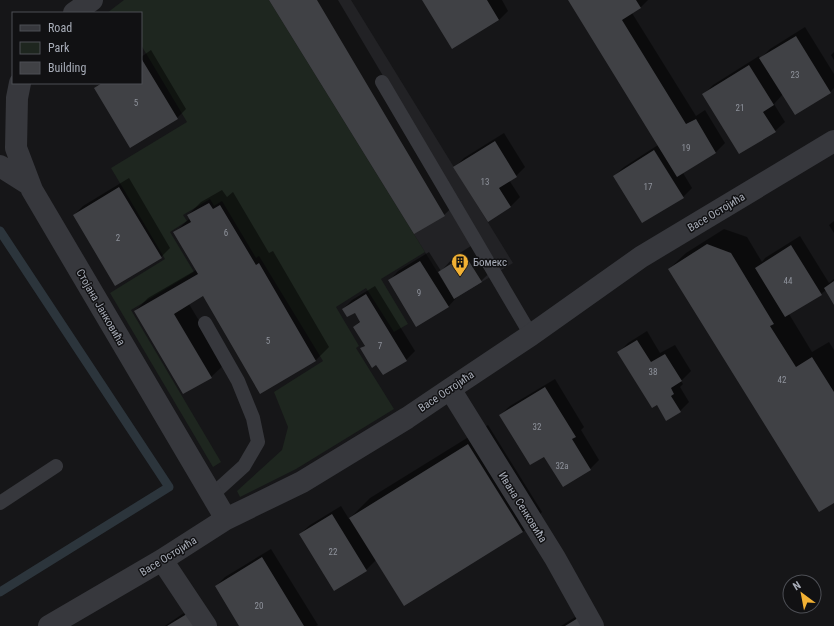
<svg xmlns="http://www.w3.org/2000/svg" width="834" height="626" viewBox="0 0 834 626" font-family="'Roboto Condensed',sans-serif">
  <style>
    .built { fill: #222225 }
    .green { fill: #1e261f }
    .shadow { fill: #0007 }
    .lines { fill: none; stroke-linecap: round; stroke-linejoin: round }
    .stream { stroke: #2c353c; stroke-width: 9 }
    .building { fill: #404145 }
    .lane { stroke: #37383d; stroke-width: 14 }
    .street { stroke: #37383d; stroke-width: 22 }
    .labels { text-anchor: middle; stroke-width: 3; stroke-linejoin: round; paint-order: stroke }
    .number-label { font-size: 9px; fill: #8e929b }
    .street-label { font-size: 11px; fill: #a8adb8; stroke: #111113 }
    .poi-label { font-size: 11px; fill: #a8adb8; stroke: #111113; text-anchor: start }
  </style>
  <rect width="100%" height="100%" fill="#161618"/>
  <path class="built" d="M269,0H351L513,263L454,299Z"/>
  <path class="green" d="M124,0H269L425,252L381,279L408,324L394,332L366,288L336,307L359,346L356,348L394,409L296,469L240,497L237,491L282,450L288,427L274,392L323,361L259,256L256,258L222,201L214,206L210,199L183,215L187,221L170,232L194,272L131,310L221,462L213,467L110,293L165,259L111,168L187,122L141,45V13H107Z"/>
  <path class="shadow" d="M270,0H338L458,202L444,215L414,233Z
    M423,0H502L508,11L499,20L453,48Z
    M569,0H648L640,8L632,13L696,116L705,110L725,143L716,152L683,173L692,188L683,197L614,176L624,167L658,145Z
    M805,27L834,74V88L830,92L783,94L774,104L785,122L775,131L704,94L713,85L759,56L760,59L770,49Z
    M151,50L186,109L177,118L95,88L100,83H141V57Z
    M834,52V60L831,55Z
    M504,133L525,167L516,176L509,180L520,197L511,206L488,221L455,167L464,158Z
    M129,178L170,248L161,257L74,215L83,206Z
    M222,190L227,197L233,192L269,253L273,251L329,347L316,360L261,392L203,295L189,304L225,364L211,377L184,393L135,311L148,298L196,270L175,232L190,218L188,215L201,202Z
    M834,221V233L829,225Z
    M724,229L747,237L762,262L765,258L800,236L829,283L834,279V303L826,290L821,294L789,314L812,352L829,342L834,350V501L669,269L686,253Z
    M482,239L498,265L481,281L457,297L448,307L389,281L398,271L429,252L441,271L455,256Z
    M375,286L415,351L406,360L377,364L361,349L365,345L354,327L361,320L355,311L343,309L352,300Z
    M647,331L660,353L675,345L691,371L681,381L683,384L680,387L689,402L680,411L657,404L619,352L628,343Z
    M555,379L584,427L581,430L599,460L590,469L500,415L510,406Z
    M488,425L542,512L523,532L376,560L366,570L300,534L310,525L341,506L349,519L370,498Z
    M271,549L318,625L316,626H240L216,586L225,577Z
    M199,603L214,626H165L169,623Z
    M588,609L598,626H561Z"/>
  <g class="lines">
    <path class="stream" d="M0,231L169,487L0,592"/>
  </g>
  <path class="building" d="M269,0H317L445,216L414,234Z
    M422,0H487L499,20L452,49Z
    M568,0H636L641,8L622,20L686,124L696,119L716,153L677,177Z
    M796,36L831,93L795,115L759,58Z
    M141,58L178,119L130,148L94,88L102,83H141Z
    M749,65L774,105L763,112L776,132L739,154L702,94Z
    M495,141L517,177L499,188L511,207L488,222L453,167Z
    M654,150L684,198L642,223L613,176Z
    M119,187L162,258L115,286L73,215Z
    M209,203L213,209L220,205L256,265L259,263L316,361L260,394L203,296L174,314L212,378L183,394L134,311L198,274L173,232L191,222L187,215Z
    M707,244L731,253L774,324L770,326L796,367L812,357L834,392V503L819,512L668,269Z
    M791,245L822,295L785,317L755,268Z
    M465,255L482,282L454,299L438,272Z
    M420,261L449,307L416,327L388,280Z
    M834,281V305L824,288Z
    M366,294L407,361L383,375L376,365L372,368L360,348L365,346L353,327L360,322L355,313L347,317L342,309Z
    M637,340L651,362L665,354L682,381L671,388L674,394L671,396L681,412L666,421L657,405L652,408L617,352Z
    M545,387L576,437L572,439L591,470L563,487L544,457L530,465L499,415Z
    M468,444L523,532L404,606L349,518Z
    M332,514L367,571L334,591L299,534Z
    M262,557L304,626H239L215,586Z
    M190,612L199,626H167Z
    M578,618L583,626H565Z"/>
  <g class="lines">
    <path class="lane" d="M382,82L531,335
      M205,323L238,381L253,418L258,442L244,466L212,495
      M0,503L56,466"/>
    <path class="street" d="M74,13L92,0
      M20,83L17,98L16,148L32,190L226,519
      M0,166L30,185
      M450,389L555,558L593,626
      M162,560L206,626
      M49,626L162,560L226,519L302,482L407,418L450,389L531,335L641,257L834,141"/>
  </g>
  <defs>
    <g id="building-pin" transform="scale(0.9)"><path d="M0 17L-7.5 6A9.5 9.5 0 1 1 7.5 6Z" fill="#f2b134" stroke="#111113"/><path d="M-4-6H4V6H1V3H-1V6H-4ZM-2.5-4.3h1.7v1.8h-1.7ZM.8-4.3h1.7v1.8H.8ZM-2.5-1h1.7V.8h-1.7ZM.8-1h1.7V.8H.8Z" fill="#111"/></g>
  </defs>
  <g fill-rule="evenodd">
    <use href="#building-pin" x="460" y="262"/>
  </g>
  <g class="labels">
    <g class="number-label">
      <text x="795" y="78">23</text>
      <text x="136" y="106">5</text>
      <text x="740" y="111">21</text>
      <text x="686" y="151">19</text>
      <text x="485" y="185">13</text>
      <text x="648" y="190">17</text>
      <text x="226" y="236">6</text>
      <text x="118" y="241">2</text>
      <text x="788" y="284">44</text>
      <text x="419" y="296">9</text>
      <text x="268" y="344">5</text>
      <text x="380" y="349">7</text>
      <text x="653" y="375">38</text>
      <text x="782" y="383">42</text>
      <text x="537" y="430">32</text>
      <text x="562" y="469">32a</text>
      <text x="333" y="555">22</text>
      <text x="259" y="609">20</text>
    </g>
    <g class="street-label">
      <text transform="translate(716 212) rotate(-31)" y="4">Васе Остојића</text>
      <text transform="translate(101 307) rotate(60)" y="4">Стојана Јанковића</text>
      <text transform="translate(446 391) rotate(-34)" y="4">Васе Остојића</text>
      <text transform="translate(523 507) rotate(58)" y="4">Ивана Сенковића</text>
      <text transform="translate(168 556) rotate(-32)" y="4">Васе Остојића</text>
    </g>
    <g class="poi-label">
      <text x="473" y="266">Бомекс</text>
    </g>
  </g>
  <rect x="12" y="12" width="130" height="72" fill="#111113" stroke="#4d4f55"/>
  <rect x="20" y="25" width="20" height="6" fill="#37383d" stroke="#4d4f55"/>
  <text x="48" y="32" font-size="12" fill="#a8adb8">Road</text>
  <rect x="20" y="42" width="20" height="12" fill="#1e261f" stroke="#4d4f55"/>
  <text x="48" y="52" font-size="12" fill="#a8adb8">Park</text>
  <rect x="20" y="62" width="20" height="12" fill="#404145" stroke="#4d4f55"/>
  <text x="48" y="72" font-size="12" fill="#a8adb8">Building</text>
  <g transform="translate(802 594) rotate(328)"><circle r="19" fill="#111113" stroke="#4d4f55"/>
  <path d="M0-3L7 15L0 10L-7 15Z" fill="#f2b134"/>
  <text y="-6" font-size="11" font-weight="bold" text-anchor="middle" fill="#a8adb8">N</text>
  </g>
</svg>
